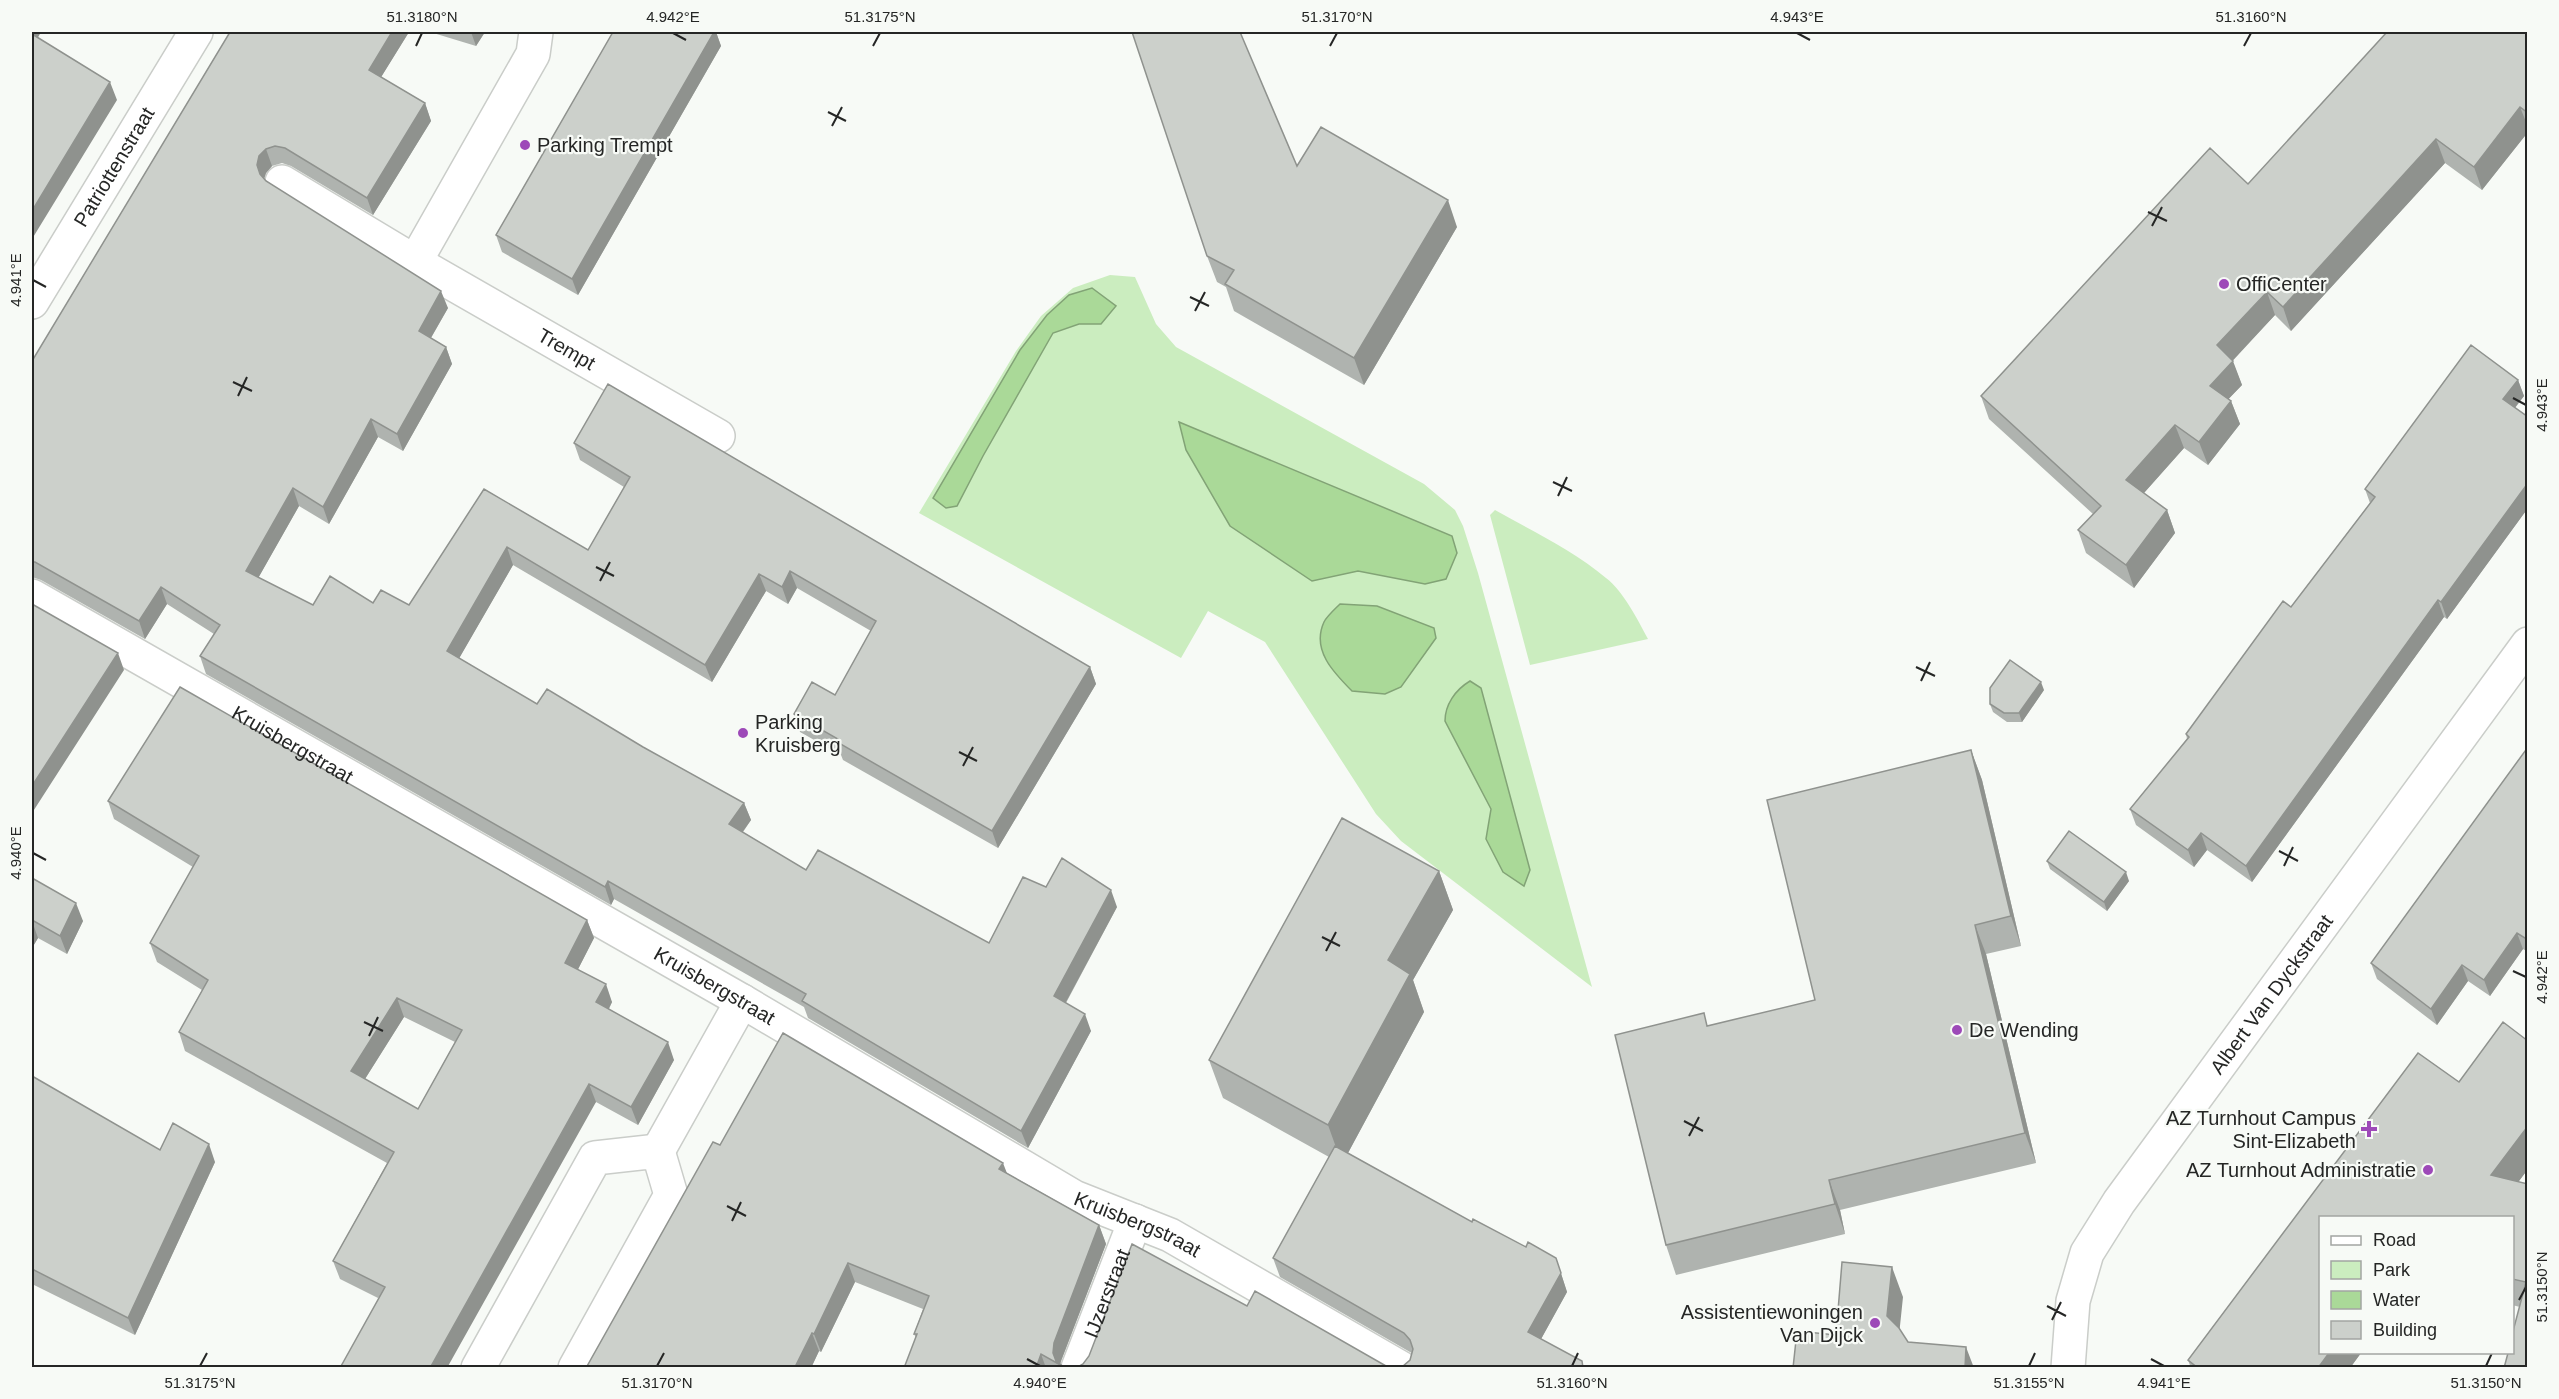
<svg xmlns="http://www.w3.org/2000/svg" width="2559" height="1399" viewBox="0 0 2559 1399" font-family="Helvetica,sans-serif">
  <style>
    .green { fill: #cbedbf }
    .water { fill: #aad998; stroke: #82a376; stroke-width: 1.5 }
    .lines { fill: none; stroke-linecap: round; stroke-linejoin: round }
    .minor-casing { stroke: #cacdc9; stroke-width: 36 }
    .minor { stroke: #fff; stroke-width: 33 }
    .wall { fill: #afb3af; fill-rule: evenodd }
    .shaded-wall { fill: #8f928e }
    .building { fill: #ccd0cb; stroke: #8f928e; stroke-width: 1.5; fill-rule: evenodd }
    .ticks { fill: none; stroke: #252625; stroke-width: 2 }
    .poi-dot { fill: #9d49b8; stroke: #f7faf6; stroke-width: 2 }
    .labels { text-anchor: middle; stroke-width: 4.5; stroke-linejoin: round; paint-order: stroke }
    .poi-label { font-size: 20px; fill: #252625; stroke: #f7faf6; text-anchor: start }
    .street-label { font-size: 20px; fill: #252625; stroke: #f7faf6 }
    .neatline { fill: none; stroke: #252625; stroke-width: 2 }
    .ticks-label { font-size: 15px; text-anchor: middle; fill: #252625 }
  </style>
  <rect width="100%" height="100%" fill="#f7faf6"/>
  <path class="green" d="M1110,275L1135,277L1156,324L1176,347L1424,484L1455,510L1463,526L1478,573L1592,987L1401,841L1376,814L1265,642L1208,611L1181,658L919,513L1016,351L1041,316L1073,288Z
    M1495,510C1532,531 1573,550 1606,578C1623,591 1638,620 1648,639L1530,665L1490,515Z"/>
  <path class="water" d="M1092,288L1116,306L1101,324H1079L1053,333L983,456L957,506L946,508L933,498L1020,350L1047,315L1069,295Z
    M1179,422L1452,536L1457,553L1446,579L1425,584L1358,571L1312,581L1230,526L1186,450Z
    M1340,604L1377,606L1434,628L1436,638L1401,687L1385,694L1352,691C1334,673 1311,650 1324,622C1327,616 1335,609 1340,604Z
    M1470,681L1481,688L1530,870L1524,886L1503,872L1486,839L1491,809L1445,721C1445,705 1455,690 1470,681Z"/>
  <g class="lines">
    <g class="minor-casing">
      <g id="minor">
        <path id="s1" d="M282,182L415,262L718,436"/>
        <path d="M415,262L533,54L536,32"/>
        <path id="s2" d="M32,302L196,32"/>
        <path id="s3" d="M32,596L742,1001L1074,1197L1170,1235L1401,1368"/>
        <path d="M658,1151L742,1001"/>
        <path d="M478,1368L595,1158L658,1151L671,1195L575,1368"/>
        <path id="s4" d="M1078,1368L1135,1221"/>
        <path id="s5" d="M2068,1368L2073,1301L2087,1253L2119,1202L2528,644"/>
      </g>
    </g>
    <use href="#minor" class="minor"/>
  </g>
  <path class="wall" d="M230,32H409L381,77L425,103L431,121L373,215L291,166L282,163L272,166L266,173L264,179L448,308L431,338L446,347L452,364L403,451L378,437L329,524L299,506L258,578L313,605L373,603L409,605L484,489L588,550L624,487L580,460L574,443L1090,667L1096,684L998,848L843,760L841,755L800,732L794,714L835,695L871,631L797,588L788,604L766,591L712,682L513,565L459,658L537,704L643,747L744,803L751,820L743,832L806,870L989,943L1046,887L1117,907L1066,1003L1091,1031L1028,1148L808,1018L804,1007L614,899L611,905L206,674L200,656L214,634L167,604L145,639L41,580L32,577V361Z
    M430,32H485L476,46Z
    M613,32H716L721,46L578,295L502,252L496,235Z
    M2528,32V132L2482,190L2445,163L2291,331L2275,315L2232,360L2242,385L2228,399L2231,401L2240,424L2208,465L2184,448L2144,493L2167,510L2175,533L2134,588L2086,553L2078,530L2093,514L1989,419L1981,396L2248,184Z
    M1297,166L1457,227L1364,385L1234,311L1226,287L1217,282L1207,256Z
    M2518,380L2524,396L2515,408L2528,417V508L2447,619L2444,617L2252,882L2207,850L2194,867L2136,825L2130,809L2187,739L2186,734L2291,607L2370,503L2365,489Z
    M2044,690L2022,722H2007L1993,712L1990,704Z
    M2528,747V952L2523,949L2490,996L2468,981L2437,1025L2377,979L2371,963Z
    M1971,750L1982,780L2021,946L1986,954L2036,1163L1840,1210L1845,1234L1676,1275L1666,1245L1815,1000Z
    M108,801L587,920L594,938L578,969L612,1002L609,1009L674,1060L638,1125L596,1102L378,1298L340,1279L333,1261L387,1163L185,1051L179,1032L202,990L157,962L150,943L193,867L114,819ZM404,1017L455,1042L418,1109L365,1079Z
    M2047,861L2129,881L2107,911L2050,869Z
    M1439,871L1453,910L1413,980L1424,1012L1348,1153L1472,1222L1526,1247L1556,1258L1567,1292L1541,1339L1403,1366L1410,1360L1412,1353L1410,1352L1280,1277L1273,1258L1329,1157L1223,1098L1209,1060Z
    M32,878L83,921L67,954L38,938L32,948Z
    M2503,1022L2528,1041V1169L2518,1182L2528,1184V1368H2504L2508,1353H2512V1335L2520,1307L2512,1305V1218H2320V1353H2361L2350,1368H2191L2188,1360L2418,1053L2459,1082Z
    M32,1076L160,1150L215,1162L135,1335L32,1284Z
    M720,1145L1007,1173L1099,1225L1106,1244L1061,1361L1060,1364L1064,1368H904L916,1338L914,1334L923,1309L855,1282L821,1352L819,1351L811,1368H586Z"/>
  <path class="shaded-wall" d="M32,32H41L32,48Z
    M392,32H409L375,87L369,70Z
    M471,32H485L476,46Z
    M714,32H716L721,46L578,295L572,279Z
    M110,82L117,100L32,239V211Z
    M425,103L431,121L373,215L367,198Z
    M2520,107L2528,127V132L2482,190L2474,167Z
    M2436,139L2445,163L2291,331L2283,307Z
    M266,149L272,166L266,173L263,182L257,165L259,156Z
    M1448,200L1457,227L1364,385L1354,358Z
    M441,291L448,308L425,348L419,331Z
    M2267,292L2275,315L2226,368L2217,345Z
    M446,347L452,364L403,451L397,434Z
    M2233,361L2242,385L2219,409L2210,386Z
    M2518,380L2524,396L2509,415L2503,399Z
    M2231,401L2240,424L2208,465L2199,442Z
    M371,419L378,437L329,524L323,507Z
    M2175,425L2184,448L2135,503L2126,480Z
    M2528,483V508L2447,619L2441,602Z
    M293,488L299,506L252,589L246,571Z
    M2167,510L2175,533L2134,588L2126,565Z
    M507,547L513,565L453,669L447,651Z
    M790,571L797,588L788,604L782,587Z
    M759,574L766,591L712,682L705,665Z
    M161,587L167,604L145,639L139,621Z
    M2438,600L2444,617L2252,882L2246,866Z
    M118,653L124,670L32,813V786Z
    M1090,667L1096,684L998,848L992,831Z
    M2041,682L2044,690L2022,722L2019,713Z
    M1971,750L1982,780L2021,946L2011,916Z
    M744,803L751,820L736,841L729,824Z
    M2201,833L2207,850L2194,867L2188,850Z
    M1439,871L1453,910L1413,980L1424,1012L1342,1164L1328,1125L1388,960Z
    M2126,872L2129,881L2107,911L2104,902Z
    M608,881L614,899L611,905L605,887Z
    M1111,890L1117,907L1060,1013L1054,996Z
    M76,903L83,921L67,954L60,936Z
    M587,920L594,938L572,981L565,963Z
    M32,921L38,938L32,948Z
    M1975,925L1986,954L2036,1163L2025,1133Z
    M2517,933L2523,949L2490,996L2484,980Z
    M2462,965L2468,981L2437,1025L2431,1009Z
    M606,984L612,1002L603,1020L596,1002Z
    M397,998L404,1017L358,1090L351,1071Z
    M1085,1014L1091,1031L1028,1148L1021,1131Z
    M668,1042L674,1060L638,1125L631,1107Z
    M589,1084L596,1102L447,1368H430Z
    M2528,1126V1169L2502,1204L2491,1175Z
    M209,1144L215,1162L135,1335L128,1318Z
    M1003,1163L1010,1181L999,1169Z
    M1829,1180L1840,1210L1845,1234L1835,1204Z
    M1099,1225L1106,1244L1061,1361L1060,1365L1056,1363L1053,1353L1054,1343Z
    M1556,1258L1567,1292L1535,1350L1528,1332Z
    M848,1263L855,1282L821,1352L814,1334Z
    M1892,1267L1903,1297L1898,1345L1887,1316Z
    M812,1333L819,1351L811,1368H795Z
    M1966,1347L1974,1368H1965Z
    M2329,1353H2361L2350,1368H2318Z
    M1041,1354L1046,1368H1036Z"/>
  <path class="building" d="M230,32H392L369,70L425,103L367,198L285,148L275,146L266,149L259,156L257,165L260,174L266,181L441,291L419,331L446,347L397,434L371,419L323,507L293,488L246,571L313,605L330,576L373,603L381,590L409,605L484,489L588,550L630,477L574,443L608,384L1090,667L992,831L837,742L838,739L794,714L812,682L835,695L876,621L790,571L782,587L759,574L705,665L507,547L447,651L537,704L547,689L643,747L744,803L729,824L806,870L818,850L989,943L1023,877L1046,887L1062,858L1111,890L1054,996L1085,1014L1021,1131L802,1001L806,994L608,881L605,887L200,656L220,625L161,587L139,621L35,562H32V361Z
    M613,32H714L572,279L496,235Z
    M1132,32H1240L1297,166L1321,127L1448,200L1354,358L1225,284L1234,270L1207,256Z
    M2387,32H2528V113L2520,107L2474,167L2436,139L2283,307L2267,292L2217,345L2233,361L2210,386L2231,401L2199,442L2175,425L2126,480L2167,510L2126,565L2078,530L2101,506L1981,396L2210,148L2248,184Z
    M32,34L110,82L32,211Z
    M2471,345L2518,380L2503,399L2528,417V483L2441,602L2438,600L2246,866L2201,833L2188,850L2130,809L2189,737L2186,734L2283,601L2291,607L2375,497L2365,489Z
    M32,604L118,653L32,786Z
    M2010,660L2041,682L2019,713H2004L1990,704V688Z
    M180,687L587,920L565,963L606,984L596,1002L668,1042L631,1107L589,1084L430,1368H340L385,1287L333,1261L394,1152L179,1032L208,980L150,943L199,856L108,801ZM397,998L462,1030L418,1109L351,1071Z
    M2528,747V940L2517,933L2484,980L2462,965L2431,1009L2371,963Z
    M1971,750L2011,916L1975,925L2025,1133L1829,1180L1835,1204L1666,1245L1615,1035L1704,1013L1707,1026L1815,1000L1767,800Z
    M1342,818L1439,871L1388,960L1410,974L1328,1125L1209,1060Z
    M2069,831L2126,872L2104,902L2047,861Z
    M32,878L76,903L60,936L32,920Z
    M2503,1022L2528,1041V1126L2491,1175L2528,1184V1368H2504L2508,1353H2512V1335L2526,1282L2512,1279V1218H2320V1353H2329L2318,1368H2198L2188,1360L2418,1053L2459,1082Z
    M783,1033L1003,1163L999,1169L1099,1225L1054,1343L1053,1353L1056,1361L1064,1367L1041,1354L1036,1368H904L917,1334H914L929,1296L848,1263L814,1334L812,1333L795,1367L792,1366V1368H586L713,1142L720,1145Z
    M32,1076L160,1150L173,1123L209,1144L128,1318L32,1269Z
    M1335,1146L1472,1222L1473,1219L1526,1247L1528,1242L1556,1258L1561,1273L1528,1332L1582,1361L1583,1368H1398L1403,1366L1410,1360L1413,1349L1410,1340L1404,1333L1273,1258Z
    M1132,1244L1247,1306L1255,1291L1386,1366L1391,1368H1076L1083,1364L1089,1356Z
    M1842,1262L1892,1267L1887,1316L1899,1328L1908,1342L1966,1347L1965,1368H1793L1797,1331L1836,1335Z"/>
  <path class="ticks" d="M673,33L686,40M1797,33L1810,40M416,46L422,33M873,46L880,33M1330,46L1337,33M2244,46L2251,33M828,112L846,121M832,126L842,107M2148,212L2167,221M2152,226L2162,207M33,280L46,287M1190,297L1209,306M1195,311L1205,292M233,382L252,391M238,396L247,377M2513,398L2526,405M1553,482L1572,491M1558,496L1567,477M596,567L614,576M600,581L610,562M1916,667L1935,676M1921,681L1930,662M959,752L977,761M963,766L973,747M2279,851L2298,861M33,853L46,860M2284,866L2293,847M1322,937L1340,946M1326,951L1336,932M2513,971L2526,977M364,1022L383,1031M369,1036L378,1017M1684,1121L1703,1131M1689,1136L1699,1117M727,1206L746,1216M732,1221L741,1202M2519,1300L2526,1287M2047,1306L2066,1316M2052,1320L2061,1302M1027,1359L1040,1366M2151,1359L2164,1366M200,1366L207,1353M657,1366L664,1353M1572,1366L1578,1353M2029,1366L2035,1353M2486,1366L2492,1353"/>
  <g class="poi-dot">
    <circle cx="525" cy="145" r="6"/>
    <circle cx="2224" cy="284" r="6"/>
    <circle cx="743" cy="733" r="6"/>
    <circle cx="1957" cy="1030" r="6"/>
    <path d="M2366 1120h6v6h6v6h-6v6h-6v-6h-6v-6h6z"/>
    <circle cx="2428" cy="1170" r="6"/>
    <circle cx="1875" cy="1323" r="6"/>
  </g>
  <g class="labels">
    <g class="poi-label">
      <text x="537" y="152">Parking Trempt</text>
      <text x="2236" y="291">OffiCenter</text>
      <text x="755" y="729">Parking<tspan x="755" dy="23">Kruisberg</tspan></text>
      <text x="1969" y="1037">De Wending</text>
      <text x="2356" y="1125" text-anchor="end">AZ Turnhout Campus<tspan x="2356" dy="23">Sint-Elizabeth</tspan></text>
      <text x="2416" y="1177" text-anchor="end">AZ Turnhout Administratie</text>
      <text x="1863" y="1319" text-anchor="end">Assistentiewoningen<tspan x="1863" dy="23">Van Dijck</tspan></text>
    </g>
    <g class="street-label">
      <text dy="7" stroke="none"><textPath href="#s2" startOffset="158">Patriottenstraat</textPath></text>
      <text dy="7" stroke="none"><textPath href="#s1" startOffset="330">Trempt</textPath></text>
      <text dy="7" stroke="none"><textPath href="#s3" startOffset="300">Kruisbergstraat</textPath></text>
      <text dy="7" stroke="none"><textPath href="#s3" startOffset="786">Kruisbergstraat</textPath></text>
      <text dy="7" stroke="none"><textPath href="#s5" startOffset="435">Albert Van Dyckstraat</textPath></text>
      <text dy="7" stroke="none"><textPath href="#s3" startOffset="1272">Kruisbergstraat</textPath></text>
      <text dy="7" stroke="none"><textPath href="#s4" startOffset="80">IJzerstraat</textPath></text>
    </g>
  </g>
  <rect width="2559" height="1399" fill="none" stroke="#f7faf6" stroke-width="66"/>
  <rect x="2319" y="1216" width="195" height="138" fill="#f7faf6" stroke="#a3a5a2" stroke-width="1.5"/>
  <rect x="2331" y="1236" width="30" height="9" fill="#ffffff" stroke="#a3a5a2" stroke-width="1.5"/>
  <text x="2373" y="1246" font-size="18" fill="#252625">Road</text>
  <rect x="2331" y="1261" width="30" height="18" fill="#cbedbf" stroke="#a3a5a2" stroke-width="1.5"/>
  <text x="2373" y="1276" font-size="18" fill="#252625">Park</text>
  <rect x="2331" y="1291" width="30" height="18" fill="#aad998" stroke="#a3a5a2" stroke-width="1.5"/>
  <text x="2373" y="1306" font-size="18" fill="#252625">Water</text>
  <rect x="2331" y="1321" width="30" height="18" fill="#ccd0cb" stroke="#a3a5a2" stroke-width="1.5"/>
  <text x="2373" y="1336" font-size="18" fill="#252625">Building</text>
  <rect x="33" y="33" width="2493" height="1333" class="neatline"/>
  <g class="ticks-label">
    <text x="422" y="22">51.3180°N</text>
    <text x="673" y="22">4.942°E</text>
    <text x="880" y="22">51.3175°N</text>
    <text x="1337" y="22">51.3170°N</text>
    <text x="1797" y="22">4.943°E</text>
    <text x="2251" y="22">51.3160°N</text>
    <text transform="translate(16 280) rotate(-90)" y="5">4.941°E</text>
    <text transform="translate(2542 405) rotate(-90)" y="5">4.943°E</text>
    <text transform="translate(16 853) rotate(-90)" y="5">4.940°E</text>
    <text transform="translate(2542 977) rotate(-90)" y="5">4.942°E</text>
    <text transform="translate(2542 1287) rotate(-90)" y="5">51.3150°N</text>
    <text x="200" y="1388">51.3175°N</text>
    <text x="657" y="1388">51.3170°N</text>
    <text x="1040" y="1388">4.940°E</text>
    <text x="1572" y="1388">51.3160°N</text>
    <text x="2029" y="1388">51.3155°N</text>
    <text x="2164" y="1388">4.941°E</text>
    <text x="2486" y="1388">51.3150°N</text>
  </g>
</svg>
